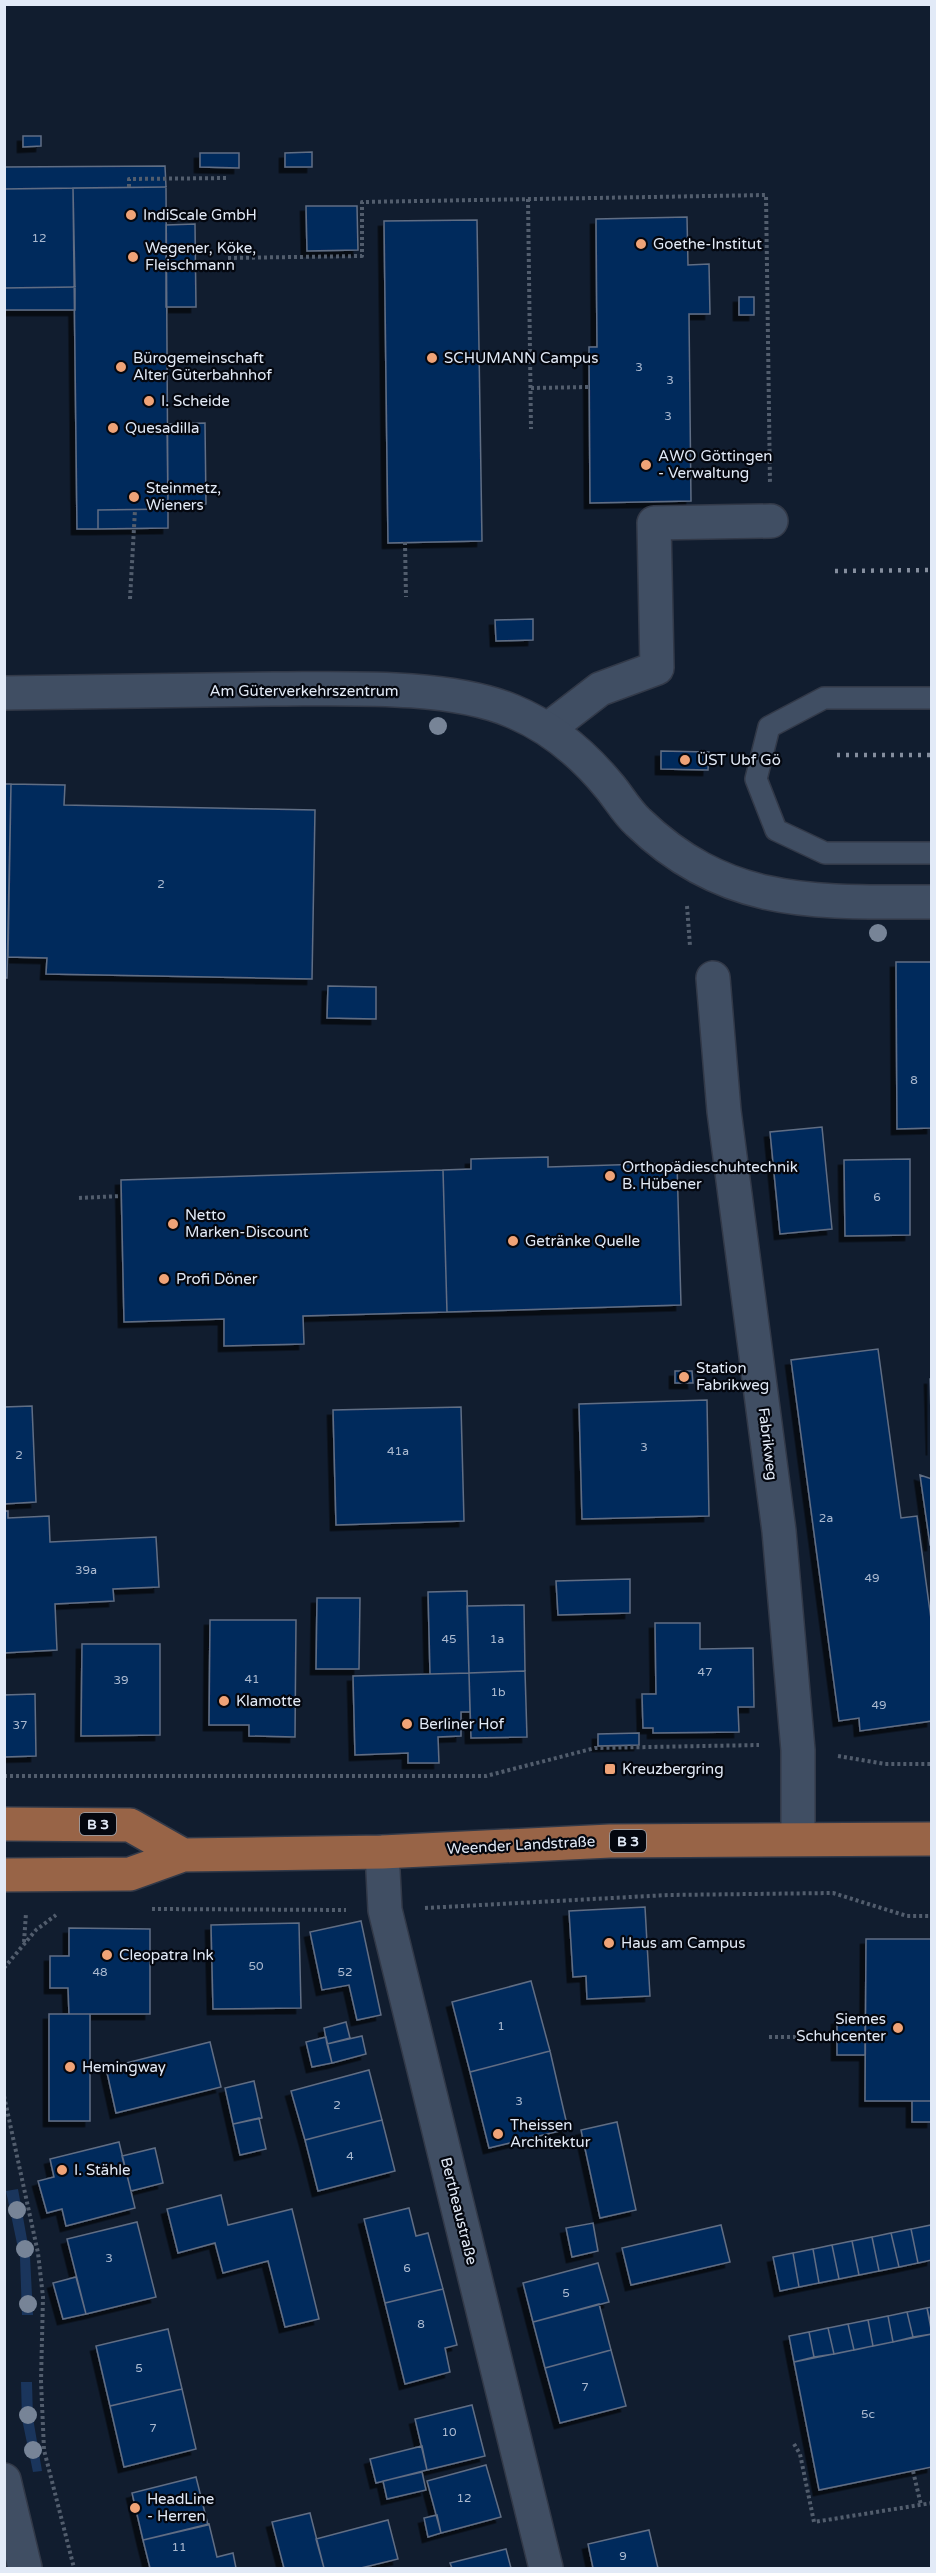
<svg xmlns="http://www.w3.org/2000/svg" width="936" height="2573" viewBox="0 0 936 2573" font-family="'Varela Round',sans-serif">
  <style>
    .green { fill: #1a355c }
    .building { fill: #05295c; stroke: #606e84; stroke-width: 1.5; filter: url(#shadow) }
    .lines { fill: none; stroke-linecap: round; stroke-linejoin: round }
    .service-casing { stroke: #323948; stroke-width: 24 }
    .minor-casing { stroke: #323948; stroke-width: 36 }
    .tertiary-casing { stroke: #323948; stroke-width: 36 }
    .primary-casing { stroke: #323948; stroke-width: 36 }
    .path { stroke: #525d6d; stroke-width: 4; stroke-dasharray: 3 3; stroke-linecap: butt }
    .service { stroke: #404e63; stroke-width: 21 }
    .minor { stroke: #404e63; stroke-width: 33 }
    .tertiary { stroke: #404e63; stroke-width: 33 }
    .primary { stroke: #986447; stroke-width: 33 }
    .rail { stroke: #858e9e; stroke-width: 4.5; stroke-dasharray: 3 6; stroke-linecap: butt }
    .tree { fill: #778497 }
    .poi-dot { fill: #efa377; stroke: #04070f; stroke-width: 2 }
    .labels { text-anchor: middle; stroke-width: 4.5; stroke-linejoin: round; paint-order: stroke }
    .number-label { font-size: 12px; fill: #abbad0 }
    .shield { fill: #04070f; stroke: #9fa6b1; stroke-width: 1.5 }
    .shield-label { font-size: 14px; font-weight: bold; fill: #e2eaf7 }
    .poi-label { font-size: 15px; fill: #e2eaf7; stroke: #04070f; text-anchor: start }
    .street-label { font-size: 15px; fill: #e2eaf7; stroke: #04070f }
  </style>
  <defs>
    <filter id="shadow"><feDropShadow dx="-5.5" dy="5.5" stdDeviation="0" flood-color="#0009"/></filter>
  </defs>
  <rect width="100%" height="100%" fill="#111d2f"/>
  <path class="green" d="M18,2189L30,2256L33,2315H22L20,2258L6,2191Z
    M21,2382H32L33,2418L42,2471L33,2472L22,2419Z"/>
  <path class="building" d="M23,136H41V146L23,147Z
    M312,152V167H285V153Z
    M200,153H239V168L200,167Z
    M165,166L166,187L4,189V167Z
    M166,187L168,509L98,510V529H77L73,188Z
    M73,188L75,287L4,288V189Z
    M306,206H357L358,250L307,251Z
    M687,217L688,265L709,264L710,314H689L691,501L590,503L589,347H597L596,219Z
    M477,220L482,541L388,543L384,221Z
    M195,224L196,307H166V225Z
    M75,287V310H4V288Z
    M739,297H754V315H739Z
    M205,423L206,504L168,505L167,424Z
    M168,509V528L98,529V510Z
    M533,619V640L496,641L495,620Z
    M661,751L709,752L708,770L661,769Z
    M4,784H11L7,978H4Z
    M11,784L65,785L64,805L315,810L312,979L46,974L47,958L8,957Z
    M896,962H931L932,1128L897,1129Z
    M328,986L376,987V1019L327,1018Z
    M822,1127L832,1229L780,1234L770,1132Z
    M548,1157V1167L677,1163L681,1305L447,1312L443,1170L471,1169V1159Z
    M910,1159V1235L845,1236L844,1160Z
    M443,1170L447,1312L303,1316L304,1344L224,1346V1319L124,1322L121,1180Z
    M878,1349L901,1518L917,1516L932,1626V1721L860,1731L859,1718L839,1721L791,1360Z
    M675,1371H692L693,1383H675Z
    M930,1379H932V1450Z
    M707,1400L709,1516L582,1519L579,1404Z
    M32,1406L36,1502L4,1504V1407Z
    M461,1407L464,1521L336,1525L333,1410Z
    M920,1475L932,1479V1545H930Z
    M4,1511H8V1518L49,1516L50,1542L156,1537L159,1587L113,1589L114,1601L55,1604L57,1650L4,1653Z
    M630,1579V1613L558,1615L556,1581Z
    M467,1591L469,1673L430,1674L428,1592Z
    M317,1598H360L359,1669H316Z
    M524,1605L525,1671L469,1673L467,1606Z
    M210,1620H296L295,1737L249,1736V1725H209Z
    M655,1623H700V1649L753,1648L754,1707H738L739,1732L653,1733V1728H643L642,1694H656Z
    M82,1644H160V1735L81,1736Z
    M525,1671L527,1737L471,1738L469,1673Z
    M469,1673L470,1712H461V1736L438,1737L439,1763H408V1753L355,1755L353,1676Z
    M35,1694L36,1756L4,1757V1695Z
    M639,1733V1745L598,1746V1734Z
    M645,1907L650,1996L587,1999L586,1976L573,1977L569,1911Z
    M361,1921L381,2015L357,2020L349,1985L322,1990L310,1932Z
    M299,1923L301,2008L213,2009L211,1925Z
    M69,1928L150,1929V2014H69L68,1988H50V1956H69Z
    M866,1939H932V2101H865Z
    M531,1981L550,2051L470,2072L452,2002Z
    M49,2014H90V2121H49Z
    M837,2019H865V2055H837Z
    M346,2022L350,2038L327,2044L324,2028Z
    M362,2036L366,2054L332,2063L327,2044Z
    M326,2037L332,2063L312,2067L306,2042Z
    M210,2042L221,2087L116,2113L106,2068Z
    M550,2051L568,2129L489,2148L470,2072Z
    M369,2070L382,2120L305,2140L291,2091Z
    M254,2081L262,2118L233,2124L225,2088Z
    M912,2101H932V2122H912Z
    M259,2118L266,2149L240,2155L233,2124Z
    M382,2120L395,2171L318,2191L305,2140Z
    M617,2122L636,2210L600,2218L581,2130Z
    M119,2142L135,2208L66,2226L62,2209L47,2213L38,2181L54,2177L50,2159Z
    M155,2148L163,2183L131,2191L122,2156Z
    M221,2195L228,2225L292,2209L319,2319L285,2327L268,2261L223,2273L215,2243L178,2253L167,2209Z
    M409,2208L416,2236L428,2233L443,2289L385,2303L364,2219Z
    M137,2222L156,2297L86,2314L67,2239Z
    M593,2223L598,2251L572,2257L566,2228Z
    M721,2225L730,2262L631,2285L622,2248Z
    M931,2225L932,2260L918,2263L911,2229Z
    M911,2229L918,2263L899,2267L891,2233Z
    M891,2233L899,2267L879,2271L872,2237Z
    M872,2237L879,2271L859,2275L852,2241Z
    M852,2241L859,2275L839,2279L832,2245Z
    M832,2245L839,2279L819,2283L813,2249Z
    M813,2249L819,2283L799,2287L793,2253Z
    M793,2253L799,2287L780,2291L773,2257Z
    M598,2263L609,2302L533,2322L523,2283Z
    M76,2277L86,2314L63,2319L53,2283Z
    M443,2289L457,2345L445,2348L450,2372L405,2384L385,2303Z
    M599,2304L611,2350L545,2368L533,2322Z
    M932,2307V2329L927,2308Z
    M927,2308L932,2334L913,2337L907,2312Z
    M907,2312L913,2337L893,2342L888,2316Z
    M888,2316L893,2342L873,2346L868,2320Z
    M868,2320L873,2346L854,2350L848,2324Z
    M848,2324L854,2350L834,2354L828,2328Z
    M828,2328L834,2354L814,2357L809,2332Z
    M168,2329L182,2389L110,2406L96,2346Z
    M809,2332L814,2357L794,2362L789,2336Z
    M932,2334V2467L819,2490L794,2362Z
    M611,2350L626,2406L560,2423L545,2368Z
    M182,2389L196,2449L124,2467L110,2406Z
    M472,2405L485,2456L427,2470L415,2419Z
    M422,2446L427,2470L376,2483L370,2459Z
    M486,2465L501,2517L441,2533L427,2481Z
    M422,2472L426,2490L387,2499L383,2481Z
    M196,2477L208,2525L143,2540L132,2493Z
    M310,2513L324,2568H284L272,2522Z
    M437,2515L441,2533L428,2537L424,2518Z
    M388,2520L398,2559L361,2568H324L316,2539Z
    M209,2524L217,2557L233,2553L236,2568H150L143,2540Z
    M649,2530L658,2568H593L588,2544Z
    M506,2549L511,2568H452L450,2563Z"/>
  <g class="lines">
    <g class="service-casing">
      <path id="service" d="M932,698H824L769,727L756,779L776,830L825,853H932"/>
    </g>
    <g class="minor-casing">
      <path id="minor" d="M548,729L600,689L657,668L654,523L771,521
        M713,978L724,1111L779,1531L798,1750V1839
        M382,1852L385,1910L546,2568"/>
    </g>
    <g class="tertiary-casing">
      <path id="tertiary" d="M4,693C94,692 184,690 274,689C344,689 448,684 512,711C551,727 583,754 610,787C619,798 627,812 638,822C727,908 816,902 932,902
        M4,2480L25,2568"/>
    </g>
    <g class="primary-casing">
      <path id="primary" d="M4,1824L130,1825L183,1855
        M4,1875L130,1874L183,1855L382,1852L610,1841L932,1839"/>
    </g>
    <path class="path" d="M129,187V179L228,178
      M528,199L531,429
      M228,258L362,256V202L766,195L770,484
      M531,388L589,387
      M405,542L406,597
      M130,599L135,510
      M687,906L690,946
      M79,1198L121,1196
      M838,1756L885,1764H932
      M4,1776H486L595,1748L759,1745
      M425,1908L668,1895L833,1893L907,1916H932
      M152,1909L346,1910
      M24,1942L26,1913
      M4,1968L36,1930L56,1915
      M769,2037H865
      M4,2096L38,2253L43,2297L41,2381L44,2450L74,2568
      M794,2444L800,2454L814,2522L932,2503
      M913,2471L921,2505"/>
    <use href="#service" class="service"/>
    <use href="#minor" class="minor"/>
    <use href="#tertiary" class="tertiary"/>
    <use href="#primary" class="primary"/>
    <path class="rail" d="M835,571L932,570
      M837,755H932"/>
  </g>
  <g class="tree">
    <circle cx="438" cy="726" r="9"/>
    <circle cx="878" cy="933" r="9"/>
    <circle cx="17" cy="2210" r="9"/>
    <circle cx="25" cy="2249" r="9"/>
    <circle cx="28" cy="2304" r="9"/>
    <circle cx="28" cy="2415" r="9"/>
    <circle cx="33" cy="2450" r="9"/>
  </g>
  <g class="poi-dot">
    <circle cx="131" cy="215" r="6"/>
    <circle cx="641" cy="244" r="6"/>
    <circle cx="133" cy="257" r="6"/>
    <circle cx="432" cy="358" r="6"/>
    <circle cx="121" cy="367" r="6"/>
    <circle cx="149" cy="401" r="6"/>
    <circle cx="113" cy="428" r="6"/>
    <circle cx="646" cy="465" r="6"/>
    <circle cx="134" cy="497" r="6"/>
    <circle cx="685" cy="760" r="6"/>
    <circle cx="610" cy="1176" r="6"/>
    <circle cx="173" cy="1224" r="6"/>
    <circle cx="513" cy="1241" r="6"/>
    <circle cx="164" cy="1279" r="6"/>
    <circle cx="684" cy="1377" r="6"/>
    <circle cx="224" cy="1701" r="6"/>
    <circle cx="407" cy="1724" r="6"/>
    <rect x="604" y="1763" width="12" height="12" rx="3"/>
    <circle cx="609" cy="1943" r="6"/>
    <circle cx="107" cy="1955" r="6"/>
    <circle cx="898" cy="2028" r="6"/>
    <circle cx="70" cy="2067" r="6"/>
    <circle cx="498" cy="2134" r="6"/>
    <circle cx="62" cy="2170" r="6"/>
    <circle cx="135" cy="2508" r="6"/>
  </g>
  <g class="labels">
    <g class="number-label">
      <text x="39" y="242">12</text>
      <text x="639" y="371">3</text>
      <text x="670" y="384">3</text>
      <text x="668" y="420">3</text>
      <text x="161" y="888">2</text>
      <text x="914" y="1084">8</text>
      <text x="877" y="1201">6</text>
      <text x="644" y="1451">3</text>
      <text x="398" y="1455">41a</text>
      <text x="19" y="1459">2</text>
      <text x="826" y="1522">2a</text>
      <text x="86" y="1574">39a</text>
      <text x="872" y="1582">49</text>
      <text x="449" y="1643">45</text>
      <text x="497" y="1643">1a</text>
      <text x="705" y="1676">47</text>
      <text x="252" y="1683">41</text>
      <text x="121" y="1684">39</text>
      <text x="498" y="1696">1b</text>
      <text x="879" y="1709">49</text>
      <text x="20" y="1729">37</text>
      <text x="256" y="1970">50</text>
      <text x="100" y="1976">48</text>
      <text x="345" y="1976">52</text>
      <text x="501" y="2030">1</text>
      <text x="519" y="2105">3</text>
      <text x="337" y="2109">2</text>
      <text x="350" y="2160">4</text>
      <text x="109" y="2262">3</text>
      <text x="407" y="2272">6</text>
      <text x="566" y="2297">5</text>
      <text x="421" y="2328">8</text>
      <text x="139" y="2372">5</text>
      <text x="585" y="2391">7</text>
      <text x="868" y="2418">5c</text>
      <text x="153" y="2432">7</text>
      <text x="449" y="2436">10</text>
      <text x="464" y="2502">12</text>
      <text x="179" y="2551">11</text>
      <text x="623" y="2560">9</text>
    </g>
    <g class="shield">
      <rect x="80" y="1813" width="36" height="22" rx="4.5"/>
      <rect x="610" y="1830" width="36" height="22" rx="4.5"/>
    </g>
    <g class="shield-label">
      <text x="98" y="1829">B 3</text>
      <text x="628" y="1846">B 3</text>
    </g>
    <g class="poi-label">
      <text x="143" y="220">IndiScale GmbH</text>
      <text x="653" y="249">Goethe-Institut</text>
      <text x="145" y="253">Wegener, Köke,<tspan x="145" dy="17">Fleischmann</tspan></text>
      <text x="133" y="363">Bürogemeinschaft<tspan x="133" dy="17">Alter Güterbahnhof</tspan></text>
      <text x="444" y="363">SCHUMANN Campus</text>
      <text x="161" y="406">I. Scheide</text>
      <text x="125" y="433">Quesadilla</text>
      <text x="658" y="461">AWO Göttingen<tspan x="658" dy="17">- Verwaltung</tspan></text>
      <text x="146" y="493">Steinmetz,<tspan x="146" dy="17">Wieners</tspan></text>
      <text x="697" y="765">ÜST Ubf Gö</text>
      <text x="622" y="1172">Orthopädieschuhtechnik<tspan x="622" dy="17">B. Hübener</tspan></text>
      <text x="185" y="1220">Netto<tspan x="185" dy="17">Marken-Discount</tspan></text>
      <text x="525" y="1246">Getränke Quelle</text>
      <text x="176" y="1284">Profi Döner</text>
      <text x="696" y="1373">Station<tspan x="696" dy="17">Fabrikweg</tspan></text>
      <text x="236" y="1706">Klamotte</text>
      <text x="419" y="1729">Berliner Hof</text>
      <text x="622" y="1774">Kreuzbergring</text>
      <text x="621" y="1948">Haus am Campus</text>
      <text x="119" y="1960">Cleopatra Ink</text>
      <text x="886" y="2024" text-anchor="end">Siemes<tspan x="886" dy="17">Schuhcenter</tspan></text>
      <text x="82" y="2072">Hemingway</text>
      <text x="510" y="2130">Theissen<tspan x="510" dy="17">Architektur</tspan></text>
      <text x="74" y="2175">I. Stähle</text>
      <text x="147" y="2504">HeadLine<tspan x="147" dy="17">- Herren</tspan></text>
    </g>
    <g class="street-label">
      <text x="304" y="696">Am Güterverkehrszentrum</text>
      <text transform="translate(768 1444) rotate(83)" y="5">Fabrikweg</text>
      <text transform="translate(521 1845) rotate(-3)" y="5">Weender Landstraße</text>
      <text transform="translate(459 2211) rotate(76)" y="5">Bertheaustraße</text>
    </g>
  </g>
  <rect width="936" height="2573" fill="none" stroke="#e2eaf7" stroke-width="12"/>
</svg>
